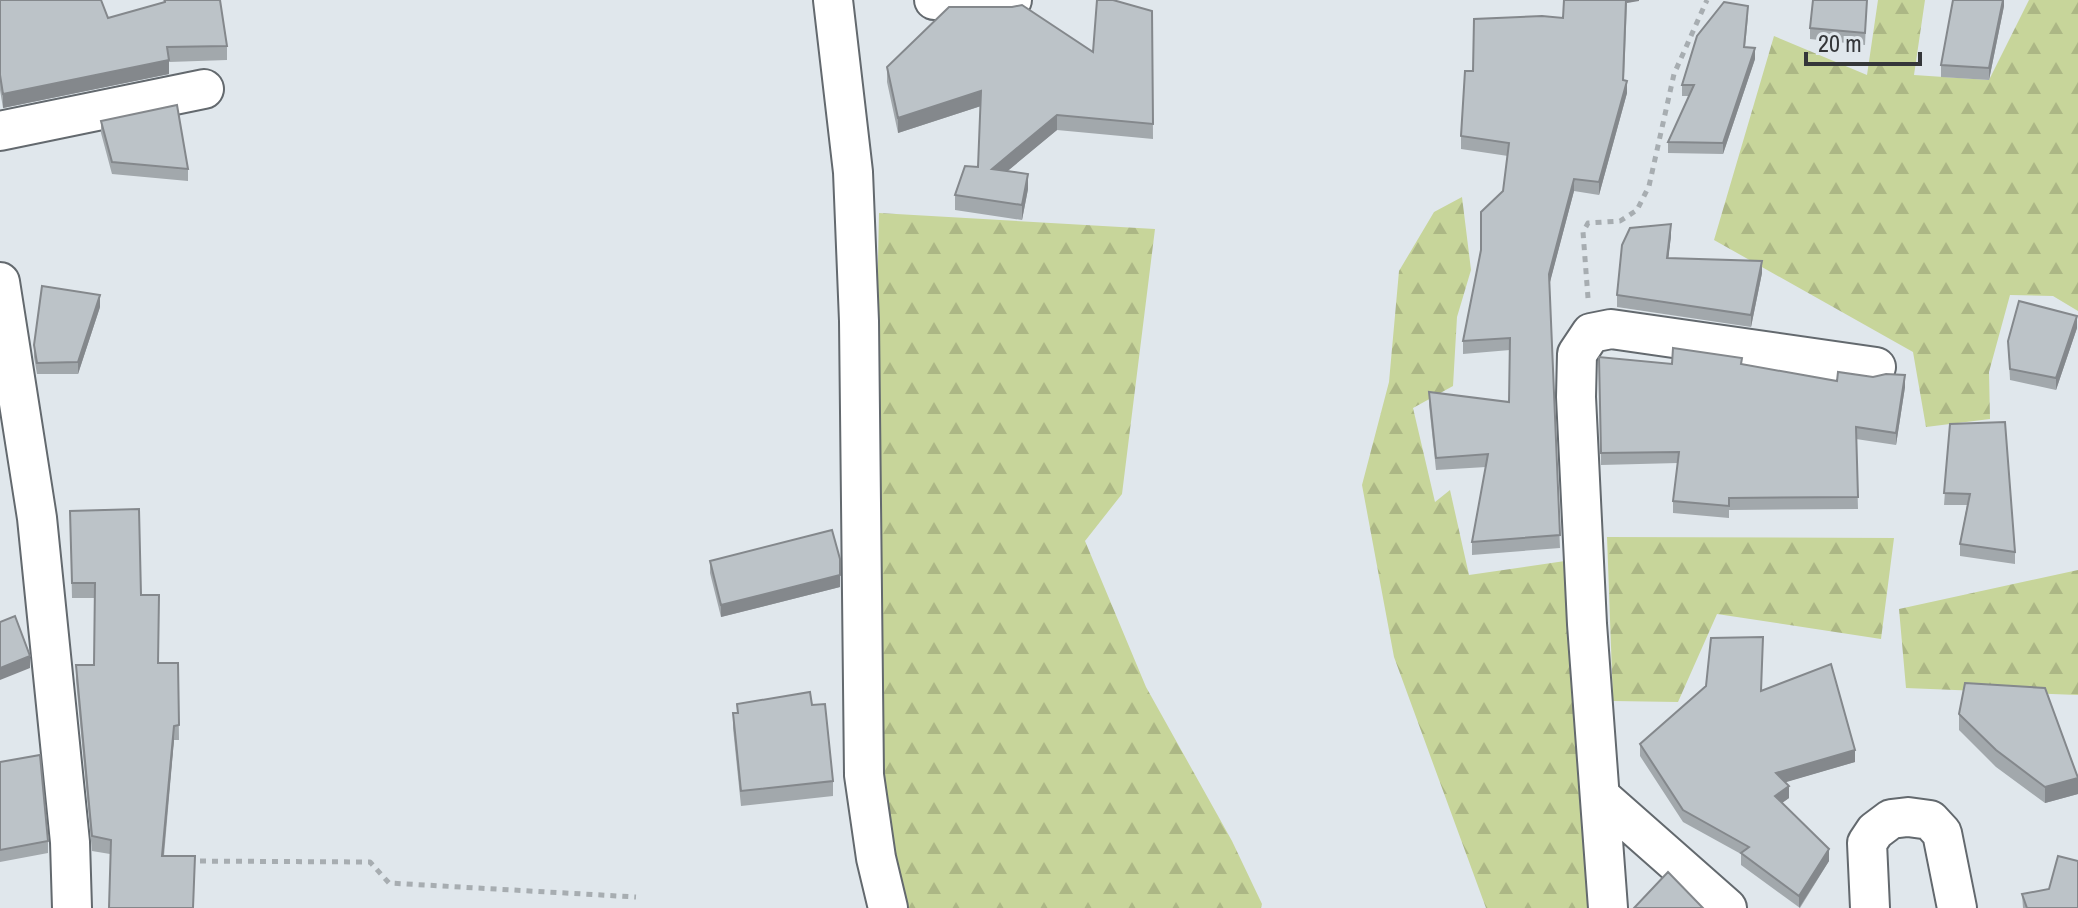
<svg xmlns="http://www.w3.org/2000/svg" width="2078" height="908" viewBox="0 0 2078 908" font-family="'Archivo Narrow',sans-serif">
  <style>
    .forest { fill: url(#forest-firs) }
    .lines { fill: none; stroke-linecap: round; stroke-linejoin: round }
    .minor-casing { stroke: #63696e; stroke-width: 42 }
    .path { stroke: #a7adb1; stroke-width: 5; stroke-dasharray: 6 6; stroke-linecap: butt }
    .minor { stroke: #fff; stroke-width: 38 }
    .wall { fill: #a2a8ac }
    .shaded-wall { fill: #84888c }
    .building { fill: #bcc3c8; stroke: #84888c; stroke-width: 2 }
  </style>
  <defs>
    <pattern id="forest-firs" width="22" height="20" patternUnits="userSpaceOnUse" patternTransform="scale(2)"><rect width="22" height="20" fill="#c7d59a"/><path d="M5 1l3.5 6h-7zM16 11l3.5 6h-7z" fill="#acb785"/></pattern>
  </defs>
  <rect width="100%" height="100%" fill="#e0e7ec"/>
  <path class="forest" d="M1878,0H1925L1914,75L1989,80L2029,0H2078V311L2053,296L2010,295L1989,372L1990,419L1926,427L1913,352L1714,240L1774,36L1867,75Z
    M1462,197L1471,270L1457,317L1453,386L1413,408L1435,502L1450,490L1469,575L1565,561L1613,908H1486L1394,657L1362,485L1389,382L1399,271L1434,212Z
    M879,213L1155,229L1122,494L1085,541L1146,687L1232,841L1262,904L1261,908H901L869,813L871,604Z
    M1607,537L1894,538L1881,639L1717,614L1678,702L1613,701Z
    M2078,570V695L1906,688L1899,609Z"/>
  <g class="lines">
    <g class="minor-casing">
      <path id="minor" d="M833,0L853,172L859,321L864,775L876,858L888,908
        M934,0H1012
        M0,131L204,89
        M0,282L37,518L70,842L72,908
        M1600,796L1727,908
        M1608,908L1587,624L1576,397L1577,354L1591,333L1611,329L1876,367
        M1870,908L1867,843L1875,831L1891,819L1908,817L1930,820L1942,833L1957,908"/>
    </g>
    <path class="path" d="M1588,298L1583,232L1588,223L1620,221L1637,210L1649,186L1674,74L1707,0
      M188,861L370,862L389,883L636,897"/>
    <use href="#minor" class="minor"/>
  </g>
  <path class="wall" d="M0,0L108,18L164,2L163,0H220L227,46V60L169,62V74L3,108L0,90Z
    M1639,0L1627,3L1624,80L1627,93L1599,195L1574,191L1549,285L1560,548L1472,555V542L1486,467L1436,470L1429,405V392L1509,402L1510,350L1463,354V341L1503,191L1508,156L1461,149V136L1473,71L1563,18Z
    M1867,0L1865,45L1810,39V28Z
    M2004,0V6L1989,80L1941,77V65Z
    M1152,11L1153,139L1057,130L1007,171L1028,189L1022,220L955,210V195L978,167L981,106L898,133L887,82V67L1093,52Z
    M1748,17L1745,47L1755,59L1723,154L1668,153V142L1689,96H1682V85Z
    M101,121L188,169V181L112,174L101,133Z
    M1671,236L1668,258L1762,273L1751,327L1617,307V295Z
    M100,307L78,374H37L34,357V345Z
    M2077,328L2056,390L2010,380L2008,341Z
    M1599,357L1672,364H1742L1837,381L1905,387L1896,445L1856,439L1858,509L1729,510V518L1673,513V501L1678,463L1601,465Z
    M1950,424L2015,552V564L1960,556V544L1967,505H1944Z
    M70,511L141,595L158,663H178L179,740H174L164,856L110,854L92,851L76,680V665H94L95,598H72Z
    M710,561L840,587L721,617L710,573Z
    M1762,691L1855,762L1785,782L1789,798L1782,803L1829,861L1800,908L1741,865V854L1683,822L1640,756V744Z
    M737,704L812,705L833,781V796L741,806L733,728V713H737Z
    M1959,714L2078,775V794L2045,803L1996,767L1959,730Z
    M0,762L48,841V853L0,862Z
    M2049,889L2078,908H2023L2022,894Z"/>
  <path class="shaded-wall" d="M1626,0H1639V1L1627,3Z
    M2003,0H2004V6L1989,80V68Z
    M1755,48V59L1723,154V143Z
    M169,60V74L3,108V94Z
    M1627,81V93L1599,195V182Z
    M981,91V106L898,133V118Z
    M1057,115V130L992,184V169Z
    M1028,174V189L1022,220V205Z
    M1574,179V191L1549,286V274Z
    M1671,224V236L1667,270V258Z
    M1762,261V273L1751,327V315Z
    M100,295V307L78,374V362Z
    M2077,316V328L2056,390V378Z
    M1905,375V387L1896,445V433Z
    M840,575V587L721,617V605Z
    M30,656V668L0,680V668Z
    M174,726V740L162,871V856Z
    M1855,750V762L1776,785V773Z
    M2078,778V794L2045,803V787Z
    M1789,786V798L1775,808V796Z
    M1829,849V861L1799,908V896Z"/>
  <path class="building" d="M0,0H101L108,18L165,2V0H220L227,46L167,47L169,60L3,94L0,75Z
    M1097,0H1113L1152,11L1153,124L1057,115L992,169L1028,174L1022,205L955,195L965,166L978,167L981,91L898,118L887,67L949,7H1012L1022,5L1093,52Z
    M1564,0H1626L1623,80L1627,81L1599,182L1574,179L1549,274L1560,535L1472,542L1488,454L1436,458L1429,392L1509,402L1510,338L1463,341L1481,250V212L1503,191L1509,143L1461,136L1465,71H1473L1474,19L1542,16L1563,18Z
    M1813,0H1867L1865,33L1810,28Z
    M1953,0H2003L1989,68L1941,65Z
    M1724,2L1748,6L1744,47L1755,48L1723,143L1668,142L1694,85H1682L1697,36Z
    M177,105L188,169L112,162L101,121Z
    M1671,224L1667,258L1762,261L1751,315L1617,295L1622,245L1630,228Z
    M42,286L100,295L78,362L37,363L34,345Z
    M2019,301L2077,316L2056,378L2010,369L2008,341Z
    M1673,348L1742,358L1741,364L1837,381L1838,372L1873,377L1886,374L1905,375L1896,433L1856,427L1858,497L1729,498V506L1673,501L1679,452L1601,453L1599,357L1672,364Z
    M2005,422L2015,552L1960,544L1970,494L1944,493L1950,424Z
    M139,509L141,595H159L158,663H178L179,725L174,726L162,856H195L193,908H109L111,840L92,836L76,665H94L95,583H72L70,511Z
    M832,530L840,559V575L721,605L710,561Z
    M15,616L30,656L0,668V622Z
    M1763,637L1761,691L1831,664L1855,750L1776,773L1789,786L1775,796L1829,849L1799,896L1741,853L1749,847L1683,810L1640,744L1706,686L1711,638Z
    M1965,683L2045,688L2078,778L2045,787L1996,750L1959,714Z
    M810,692L812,705L825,704L833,781L741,791L733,713H738L737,704Z
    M40,755L48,841L0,850V762Z
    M2058,856L2078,861V908H2027L2022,894L2049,889Z
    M1668,872L1703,908H1634Z"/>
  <path d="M1806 52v12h114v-12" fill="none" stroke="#343639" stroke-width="4"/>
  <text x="1818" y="52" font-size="24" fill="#343639" stroke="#e0e7ec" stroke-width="6" paint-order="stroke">20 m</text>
</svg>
